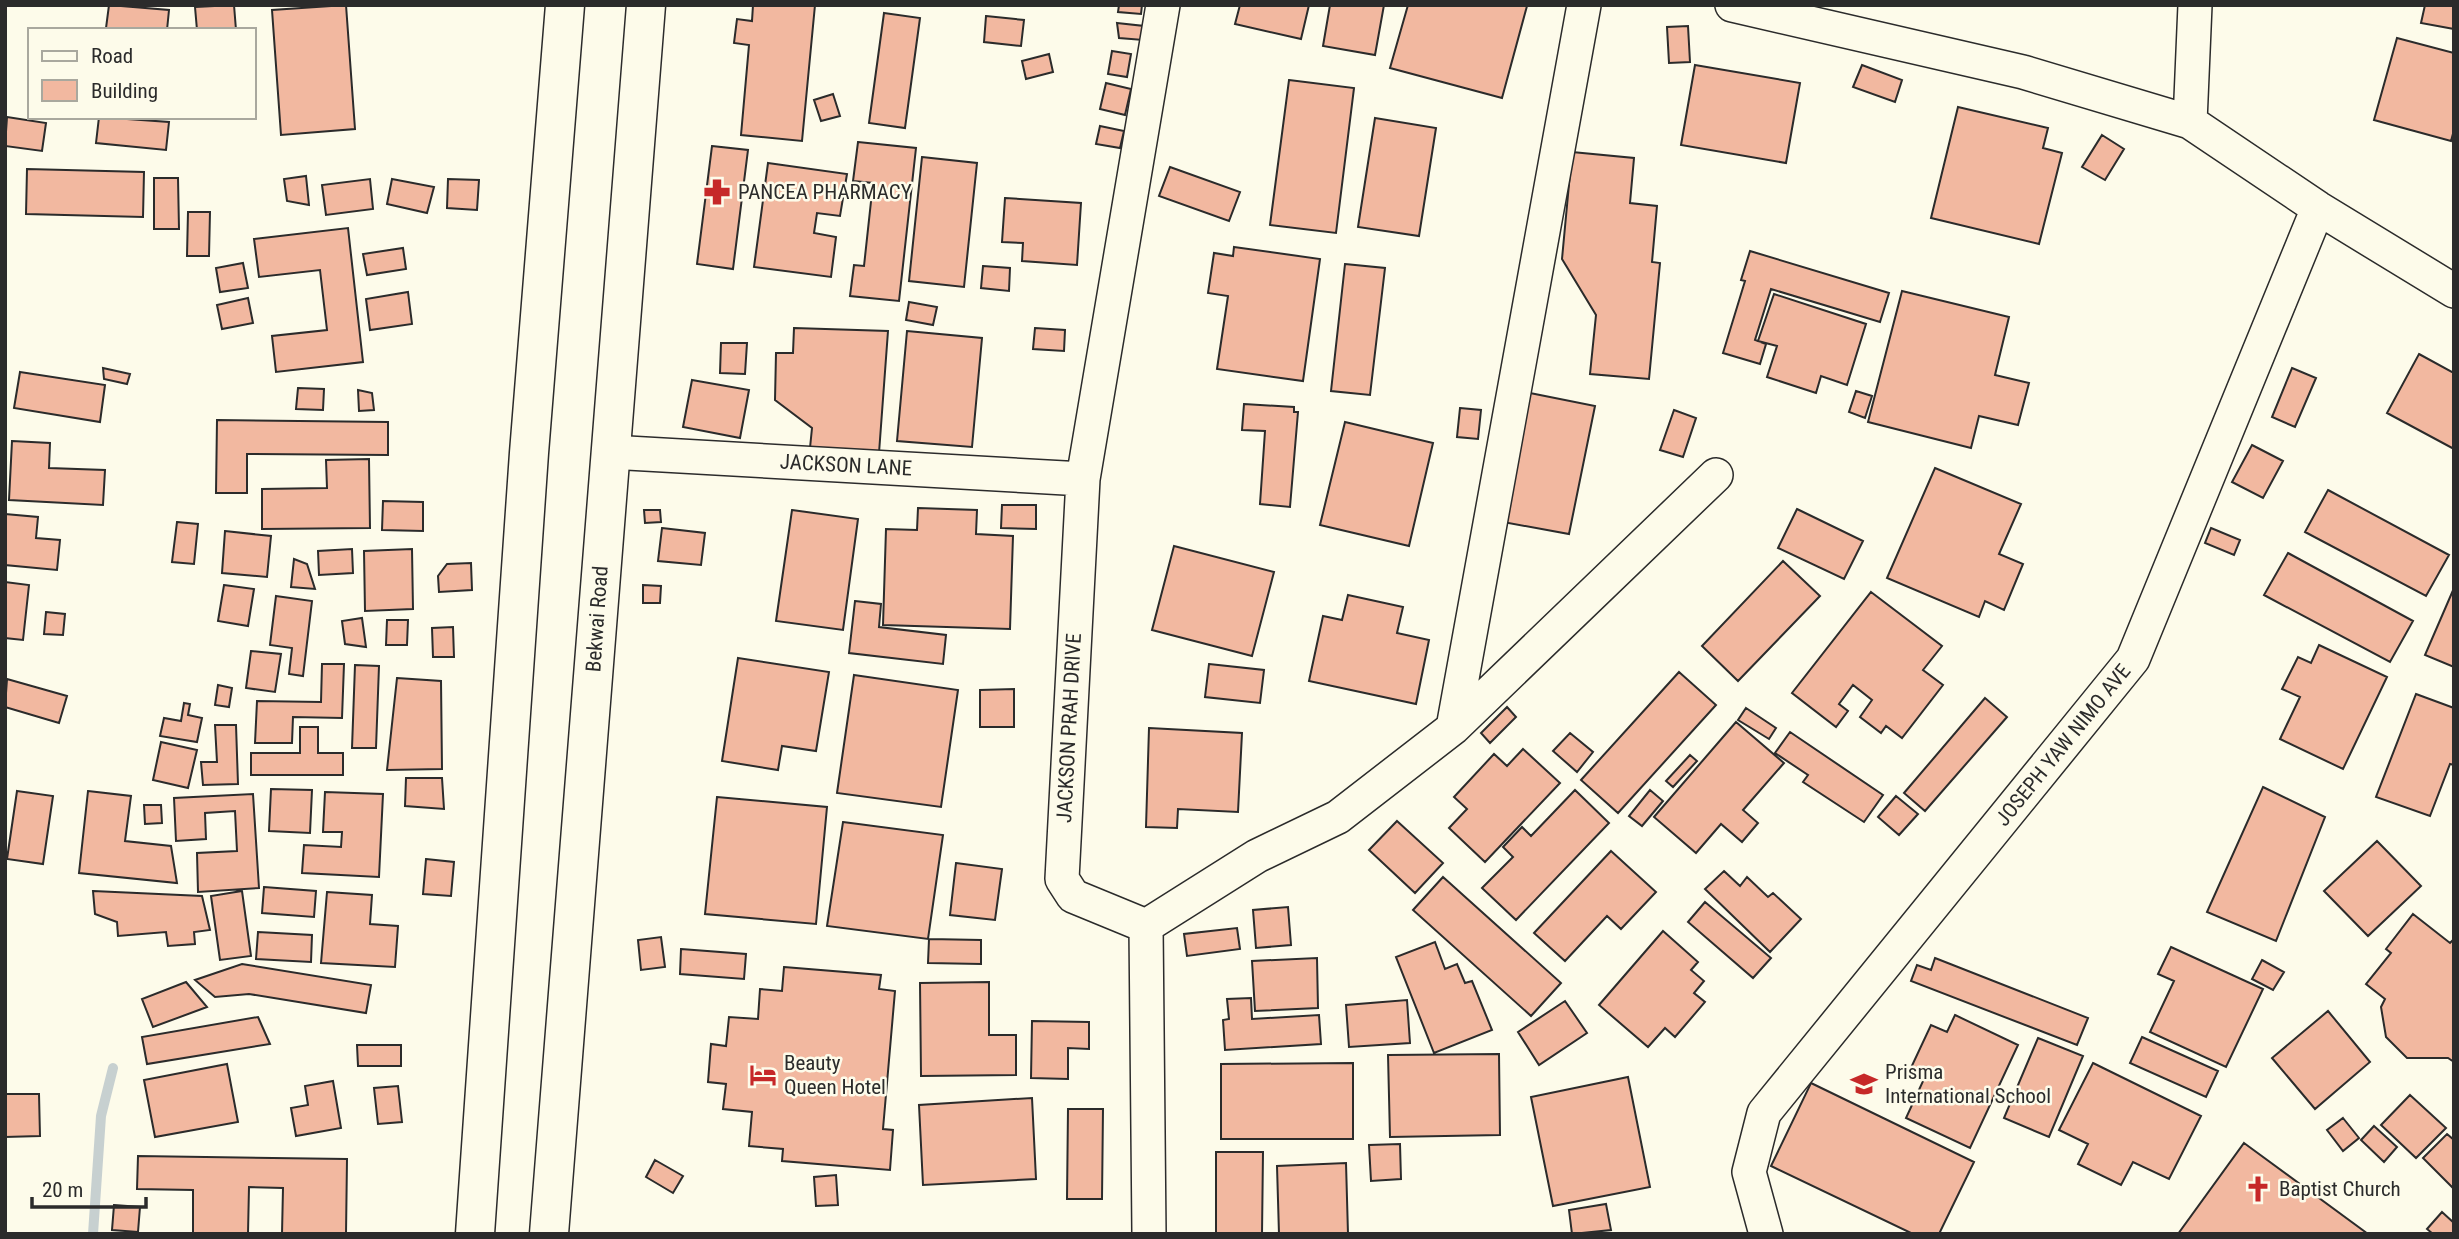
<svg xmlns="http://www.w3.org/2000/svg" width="2459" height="1239" viewBox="0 0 2459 1239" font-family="'Roboto Condensed',sans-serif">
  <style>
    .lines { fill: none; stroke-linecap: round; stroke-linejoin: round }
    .stream { stroke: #c7d0d0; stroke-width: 10 }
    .building { fill: #f2b8a0; stroke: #2b2b2b; stroke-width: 2 }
    .street-casing { stroke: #2b2b2b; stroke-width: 36 }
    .highway-casing { stroke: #2b2b2b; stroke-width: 41 }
    .street { stroke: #fdfbea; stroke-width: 33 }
    .highway { stroke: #fdfbea; stroke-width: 38 }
    .labels { text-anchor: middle; stroke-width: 5; stroke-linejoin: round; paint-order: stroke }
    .poi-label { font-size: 21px; fill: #2b2b2b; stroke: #fdfbea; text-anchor: start }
    .street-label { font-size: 21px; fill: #2b2b2b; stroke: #fdfbea }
  </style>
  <rect width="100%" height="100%" fill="#fdfbea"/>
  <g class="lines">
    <path class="stream" d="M93,1234L101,1116L113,1068"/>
  </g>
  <path class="building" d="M109,5L169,10L167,30L106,28Z
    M234,5L236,30H197L195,7Z
    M346,5L355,129L281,135L272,10Z
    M753,5H815L802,141L741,135L749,45L734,43L737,19L752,21Z
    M1119,5H1142L1141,14L1118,12Z
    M1240,5H1309L1301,39L1235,24Z
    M1330,5H1384L1375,55L1323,46Z
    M1408,5L1527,6L1502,98L1390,68Z
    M2425,5H2454V29L2421,23Z
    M884,13L920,18L905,128L869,123Z
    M986,16L1024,20L1021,46L984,42Z
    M1117,23L1144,26L1143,40L1119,38Z
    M1688,26L1690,62L1669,63L1667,27Z
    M2397,38L2454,53V130L2451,141L2374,120Z
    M1112,51L1131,54L1127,77L1108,74Z
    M1049,54L1053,72L1026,79L1022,61Z
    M1695,65L1800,83L1786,163L1681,145Z
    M1862,65L1902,80L1895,102L1853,87Z
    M1289,80L1354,88L1336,233L1270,225Z
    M1106,83L1131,89L1125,115L1100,109Z
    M833,94L840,116L821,121L814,100Z
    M1958,107L2048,128L2043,148L2062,153L2039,244L1931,218Z
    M7,117L46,123L42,151L5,146Z
    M99,117L169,122L166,150L96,143Z
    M1375,118L1436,128L1419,236L1358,227Z
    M1100,126L1124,131L1120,148L1096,144Z
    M2102,135L2124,149L2105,180L2082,167Z
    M858,142L916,148L899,301L850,296L854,265L864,266L873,183L853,181Z
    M712,146L748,150L733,269L697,264Z
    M1572,152L1634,158L1630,203L1657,206L1652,262L1660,263L1649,379L1590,374L1596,315L1562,259Z
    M922,157L977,163L964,287L909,281Z
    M768,163L847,174L840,216L817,213L814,233L836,237L831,277L754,267Z
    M1170,167L1240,192L1229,221L1159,196Z
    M27,169L144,172L143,217L26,214Z
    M306,176L309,205L287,201L284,179Z
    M154,178H178L179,229H154Z
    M370,179L373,209L326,215L322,185Z
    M392,179L434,187L427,213L387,204Z
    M448,179L479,180L477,210L447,208Z
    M1005,198L1081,203L1077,265L1022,261L1023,243L1002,242Z
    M188,212H210L209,256H187Z
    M348,228L363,362L276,372L272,336L327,330L320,270L259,277L254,239Z
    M1234,247L1320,259L1303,381L1217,369L1228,296L1208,293L1214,253L1233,256Z
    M403,248L406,269L367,275L363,254Z
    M1750,251L1889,293L1880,322L1771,289L1755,340L1766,344L1760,364L1723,353L1745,281L1741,280Z
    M243,263L248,288L220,292L216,268Z
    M1345,264L1385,268L1370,395L1331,391Z
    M983,266L1010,268L1009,291L981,288Z
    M1902,291L2009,317L1995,375L2029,383L2018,425L1979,416L1971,448L1868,422Z
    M408,292L412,324L370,330L366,299Z
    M1774,294L1866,324L1847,385L1821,376L1816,393L1767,377L1777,346L1758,341Z
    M248,298L253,323L222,329L217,305Z
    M909,302L937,307L933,325L906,320Z
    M794,328L888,331L879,453L810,448L812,428L775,400L776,353H793Z
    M1035,328L1065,330L1064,351L1033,349Z
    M907,331L982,338L972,447L897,441Z
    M721,343H747L745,374L720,373Z
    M2419,354L2454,373V449L2387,413Z
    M103,368L130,374L127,384L104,379Z
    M2292,368L2316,378L2295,427L2272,417Z
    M20,372L105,385L100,422L14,408Z
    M692,380L749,390L740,438L683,427Z
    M298,388L324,389L323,410L296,409Z
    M358,390L372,393L374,410L359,411Z
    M1856,391L1872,396L1865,418L1849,412Z
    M1530,393L1595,406L1569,534L1503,522Z
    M1244,404L1294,407V412H1298L1290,507L1260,504L1265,431L1242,430Z
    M1460,408L1481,410L1478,439L1457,437Z
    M1674,410L1696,418L1683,457L1660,450Z
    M217,420L388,422V455L247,454V493H216Z
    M1345,422L1433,443L1409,546L1320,525Z
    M12,441L50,443L49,468L105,470L103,505L9,500Z
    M2252,445L2283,461L2263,498L2232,482Z
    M369,459L370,528L262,529V489L327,488L326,460Z
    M1935,468L2021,504L1999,554L2023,564L2004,610L1985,601L1979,617L1887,578Z
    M2328,490L2449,555L2426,596L2305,532Z
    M383,501L423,502V531L382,530Z
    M1002,505H1036V529L1001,528Z
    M918,508L977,510L976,534L1013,536L1010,629L883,625L886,529L917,530Z
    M1797,509L1863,541L1844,579L1778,548Z
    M644,510H660L661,522L645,523Z
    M792,510L858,519L843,630L776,621Z
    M5,514L38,517L36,538L60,540L57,570L5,565Z
    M177,522L198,524L194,564L172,562Z
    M662,528L705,533L701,565L658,561Z
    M2211,528L2240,540L2234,555L2205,543Z
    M225,531L271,536L267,577L222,573Z
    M1174,546L1274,572L1252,656L1152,630Z
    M352,549L353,573L319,575L318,551Z
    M412,549L413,609L365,611L364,551Z
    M2288,553L2413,621L2390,662L2264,595Z
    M294,559L307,564L315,589L291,587Z
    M1783,561L1820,596L1738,681L1702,646Z
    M471,563L472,590L439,592L438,576L447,564Z
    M5,582L29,585L23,640L5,638Z
    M224,585L254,589L248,626L218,621Z
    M643,585L661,586L660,603H643Z
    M2454,588V667L2425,655Z
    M1871,592L1942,646L1923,670L1943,685L1902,738L1886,726L1881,733L1860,717L1872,700L1853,685L1839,704L1848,711L1836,727L1792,693Z
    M1348,595L1403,607L1397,633L1429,640L1416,704L1309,681L1323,616L1342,620Z
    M276,596L312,601L303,676L289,674L292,648L270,645Z
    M855,601L881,604L879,627L946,635L943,664L849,653Z
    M46,612L65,614L63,635L44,634Z
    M362,618L366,647L345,644L342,621Z
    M387,620H408L407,645H386Z
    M453,627L454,657H433L432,628Z
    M2319,645L2387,677L2343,769L2280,739L2300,697L2282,689L2298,657L2311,663Z
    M251,651L281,654L275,692L246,688Z
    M738,658L829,672L816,751L782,746L778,770L722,761Z
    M322,664H344L342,718L293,717L292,743H255L257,701L321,702Z
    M1209,664L1264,670L1260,703L1205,697Z
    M355,665L379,666L376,748H352Z
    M1679,672L1716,705L1618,813L1581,780Z
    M854,675L958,690L941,807L837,793Z
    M397,678L441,681L442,769L387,770Z
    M7,679L67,696L59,723L5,707Z
    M218,685L232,688L229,707L215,705Z
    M1014,689V727H980V690Z
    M2416,694L2454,708V765L2450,764L2430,816L2376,797Z
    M1985,698L2007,717L1925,811L1904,793Z
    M184,703L190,704L188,715L202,718L197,742L160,736L164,718L181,721Z
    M1507,707L1516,717L1490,743L1481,733Z
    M1746,708L1776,728L1769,739L1738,720Z
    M1736,722L1784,763L1743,810L1758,823L1742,842L1721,824L1696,853L1654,817Z
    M215,725H236L238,784L203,785L201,762H217Z
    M300,727H318V753H343V775H251V753H300Z
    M1149,728L1242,733L1238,812L1178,809L1177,828L1146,827Z
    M1790,732L1883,795L1864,822L1803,782L1808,775L1775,753Z
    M1570,733L1593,752L1577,772L1553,751Z
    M161,742L197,750L188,788L153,780Z
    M1523,749L1560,783L1485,862L1449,828L1467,809L1454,797L1494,754L1507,766Z
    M1690,755L1697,761L1673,787L1666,781Z
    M406,778H442L444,809L405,806Z
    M2263,787L2325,817L2276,941L2207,912Z
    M271,789L312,790L310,833L269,831Z
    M1575,790L1609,823L1516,920L1482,888L1513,857L1503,847L1522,827L1531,836Z
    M1650,790L1663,801L1642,826L1629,816Z
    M17,791L53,796L43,864L7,859Z
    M88,791L131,796L125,841L171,846L177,883L79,873Z
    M325,792L383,794L379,877L302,873L304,845L341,847L342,832H323Z
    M253,794L259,888L198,892L197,853L237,851L235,811L205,813L206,839L176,841L174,798Z
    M1896,796L1918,814L1899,835L1878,817Z
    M717,797L827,807L816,924L705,914Z
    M144,805H161L162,823L145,824Z
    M1397,821L1443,863L1415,893L1369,850Z
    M843,822L943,835L928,939L827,926Z
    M2377,841L2421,886L2368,936L2324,891Z
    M1611,851L1656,892L1621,929L1607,916L1565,961L1534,933Z
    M426,859L454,862L451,896L423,894Z
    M956,863L1002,869L995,920L950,915Z
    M1724,871L1740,886L1747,877L1768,897L1773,893L1801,919L1770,952L1705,889Z
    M1443,877L1561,983L1531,1016L1413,910Z
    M264,887L316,891L314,917L262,913Z
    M93,891L202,896L210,930L194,932L195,944L168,946L166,932L118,936L117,922L95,914Z
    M242,891L251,956L220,960L211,896Z
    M327,892L372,895L370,924L398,926L395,967L321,963Z
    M1705,902L1771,958L1753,978L1688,922Z
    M1288,907L1291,945L1256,948L1253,910Z
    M2413,914L2450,943L2454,939V1062L2448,1058H2407L2386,1037L2381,1007L2385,999L2366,984L2391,953L2386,949Z
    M1237,928L1240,949L1187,956L1184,934Z
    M1663,931L1698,962L1691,970L1704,981L1694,993L1705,1002L1675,1037L1665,1028L1648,1047L1599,1005Z
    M258,932L312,935L311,962L256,959Z
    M661,937L665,967L641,970L638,940Z
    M929,939L981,940V964L928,963Z
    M1435,942L1445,969L1457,964L1465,983L1472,981L1492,1030L1434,1053L1396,957Z
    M2171,947L2263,989L2226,1067L2150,1032L2174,981L2158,974Z
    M681,949L746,954L744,979L680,974Z
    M1317,958L1318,1008L1255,1011L1252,961Z
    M1935,958L2088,1018L2077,1045L1911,981L1917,965L1931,970Z
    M2262,960L2284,972L2273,990L2252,979Z
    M242,964L371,985L366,1013L249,994L215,997L195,980Z
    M784,967L881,975L879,989L895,991L883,1129L893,1130L890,1170L782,1161L783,1149L749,1146L752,1112L723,1109L726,1084L708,1082L711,1044L726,1046L729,1017L758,1019L760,989L782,991Z
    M186,982L207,1007L153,1027L142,999Z
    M989,982V1035H1016V1075L921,1076L920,983Z
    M1251,998L1252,1019L1319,1015L1321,1044L1225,1050L1223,1020L1229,1019L1227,999Z
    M1407,1000L1410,1043L1349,1047L1346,1005Z
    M1565,1001L1587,1033L1539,1065L1518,1032Z
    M2328,1011L2370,1062L2315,1109L2272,1058Z
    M1955,1015L2018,1045L1970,1148L1906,1118L1924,1079L1909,1072L1931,1025L1947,1032Z
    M258,1017L270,1044L147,1064L142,1037Z
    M1032,1021L1089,1022V1049L1068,1048V1079L1031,1078Z
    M2142,1037L2218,1071L2206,1097L2130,1063Z
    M2038,1038L2083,1056L2049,1137L2004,1118Z
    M357,1045H401V1066H358Z
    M1499,1054L1500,1135L1390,1137L1388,1055Z
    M1353,1063V1139H1221V1064Z
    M2093,1063L2201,1116L2169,1179L2133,1162L2121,1185L2078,1164L2088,1144L2059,1130Z
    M227,1064L238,1122L155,1137L144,1080Z
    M1628,1077L1650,1187L1553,1206L1531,1097Z
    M333,1081L341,1128L296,1136L291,1108L308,1105L305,1086Z
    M1811,1083L1974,1162L1939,1234H1913L1771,1166Z
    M398,1086L402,1122L378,1124L374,1088Z
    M5,1094H39L40,1136L5,1137Z
    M2410,1095L2446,1128L2416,1158L2381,1125Z
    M1032,1098L1036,1179L923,1185L919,1105Z
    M1068,1109H1103L1102,1199H1067Z
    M2343,1118L2359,1138L2343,1151L2327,1130Z
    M2374,1126L2397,1147L2384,1162L2361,1140Z
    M2447,1134L2454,1140V1189L2423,1158Z
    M2244,1143L2368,1234H2178Z
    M1400,1144L1401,1179L1371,1181L1369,1145Z
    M1216,1152H1263L1262,1234H1216Z
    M138,1156L347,1159L346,1234H282L283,1188L249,1187L248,1234H193V1190L137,1189Z
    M655,1160L683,1176L673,1193L646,1177Z
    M1346,1163L1348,1234H1279L1277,1166Z
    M836,1175L838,1205L816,1206L814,1177Z
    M1606,1204L1611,1230L1572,1234L1569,1210Z
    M114,1205L140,1207L138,1232L112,1230Z
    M2442,1212L2454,1223V1234H2433L2427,1229Z"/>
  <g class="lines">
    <g class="street-casing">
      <path id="street" d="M1732,5L2023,72L2190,122L2318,208L2454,291
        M2190,122L2195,5
        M610,452L1083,479
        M1453,728L1584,5
        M1146,926L1073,896L1062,879L1083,479L1163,5
        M1146,926L1257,856L1338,817L1453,728L1716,475
        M1146,926L1149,1234
        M1766,1234L1749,1172L1764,1113L2133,659L2318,208"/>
    </g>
    <g class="highway-casing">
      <path id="highway" d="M475,1234L529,453L565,5
        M549,1234L646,5"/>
    </g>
    <use href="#street" class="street"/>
    <use href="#highway" class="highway"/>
  </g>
  <defs>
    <g id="pharmacy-bare" transform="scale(2.1)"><path d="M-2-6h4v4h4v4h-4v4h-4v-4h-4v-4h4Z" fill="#c62828" stroke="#fdfbea" stroke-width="2.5" paint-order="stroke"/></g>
    <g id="hotel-bare" transform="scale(2.1)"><path d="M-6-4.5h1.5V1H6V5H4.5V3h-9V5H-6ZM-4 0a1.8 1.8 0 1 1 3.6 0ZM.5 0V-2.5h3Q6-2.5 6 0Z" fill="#c62828" stroke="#fdfbea" stroke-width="2.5" paint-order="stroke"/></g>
    <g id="school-bare" transform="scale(2.1)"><path d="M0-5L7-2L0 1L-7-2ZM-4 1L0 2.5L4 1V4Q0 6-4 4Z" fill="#c62828" stroke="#fdfbea" stroke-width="2.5" paint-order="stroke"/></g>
    <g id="church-bare" transform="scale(2.1)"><path d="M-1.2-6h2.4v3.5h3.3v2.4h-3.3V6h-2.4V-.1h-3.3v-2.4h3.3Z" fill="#c62828" stroke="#fdfbea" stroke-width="2.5" paint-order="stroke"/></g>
  </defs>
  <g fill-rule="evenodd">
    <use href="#pharmacy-bare" x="717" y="192"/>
    <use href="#hotel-bare" x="763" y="1075"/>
    <use href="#school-bare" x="1864" y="1084"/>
    <use href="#church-bare" x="2258" y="1189"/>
  </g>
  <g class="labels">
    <g class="poi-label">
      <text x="738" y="199">PANCEA PHARMACY</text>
      <text x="784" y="1070">Beauty<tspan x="784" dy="24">Queen Hotel</tspan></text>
      <text x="1885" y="1079">Prisma<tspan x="1885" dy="24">International School</tspan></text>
      <text x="2279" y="1196">Baptist Church</text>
    </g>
    <g class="street-label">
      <text transform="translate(846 465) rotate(3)" y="7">JACKSON LANE</text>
      <text transform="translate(597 619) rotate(-86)" y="7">Bekwai Road</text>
      <text transform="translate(1069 728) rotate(-87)" y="7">JACKSON PRAH DRIVE</text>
      <text transform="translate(2063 745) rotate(-51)" y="7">JOSEPH YAW NIMO AVE</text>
    </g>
  </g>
  <rect width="2459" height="1239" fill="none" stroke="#2b2b2b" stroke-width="14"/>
  <rect x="28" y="28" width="228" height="91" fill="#fdfbea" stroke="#a9a89e" stroke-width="2"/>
  <rect x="42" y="51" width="35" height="10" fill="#fdfbea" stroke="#a9a89e" stroke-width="2"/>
  <text x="91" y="63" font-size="21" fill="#2b2b2b">Road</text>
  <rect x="42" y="80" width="35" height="21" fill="#f2b8a0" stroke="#a9a89e" stroke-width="2"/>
  <text x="91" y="98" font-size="21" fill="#2b2b2b">Building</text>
  <path d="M32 1197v10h114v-10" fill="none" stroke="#2b2b2b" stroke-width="3.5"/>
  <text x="42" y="1197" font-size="21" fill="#2b2b2b" stroke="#fdfbea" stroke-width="5" paint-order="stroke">20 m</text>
</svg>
